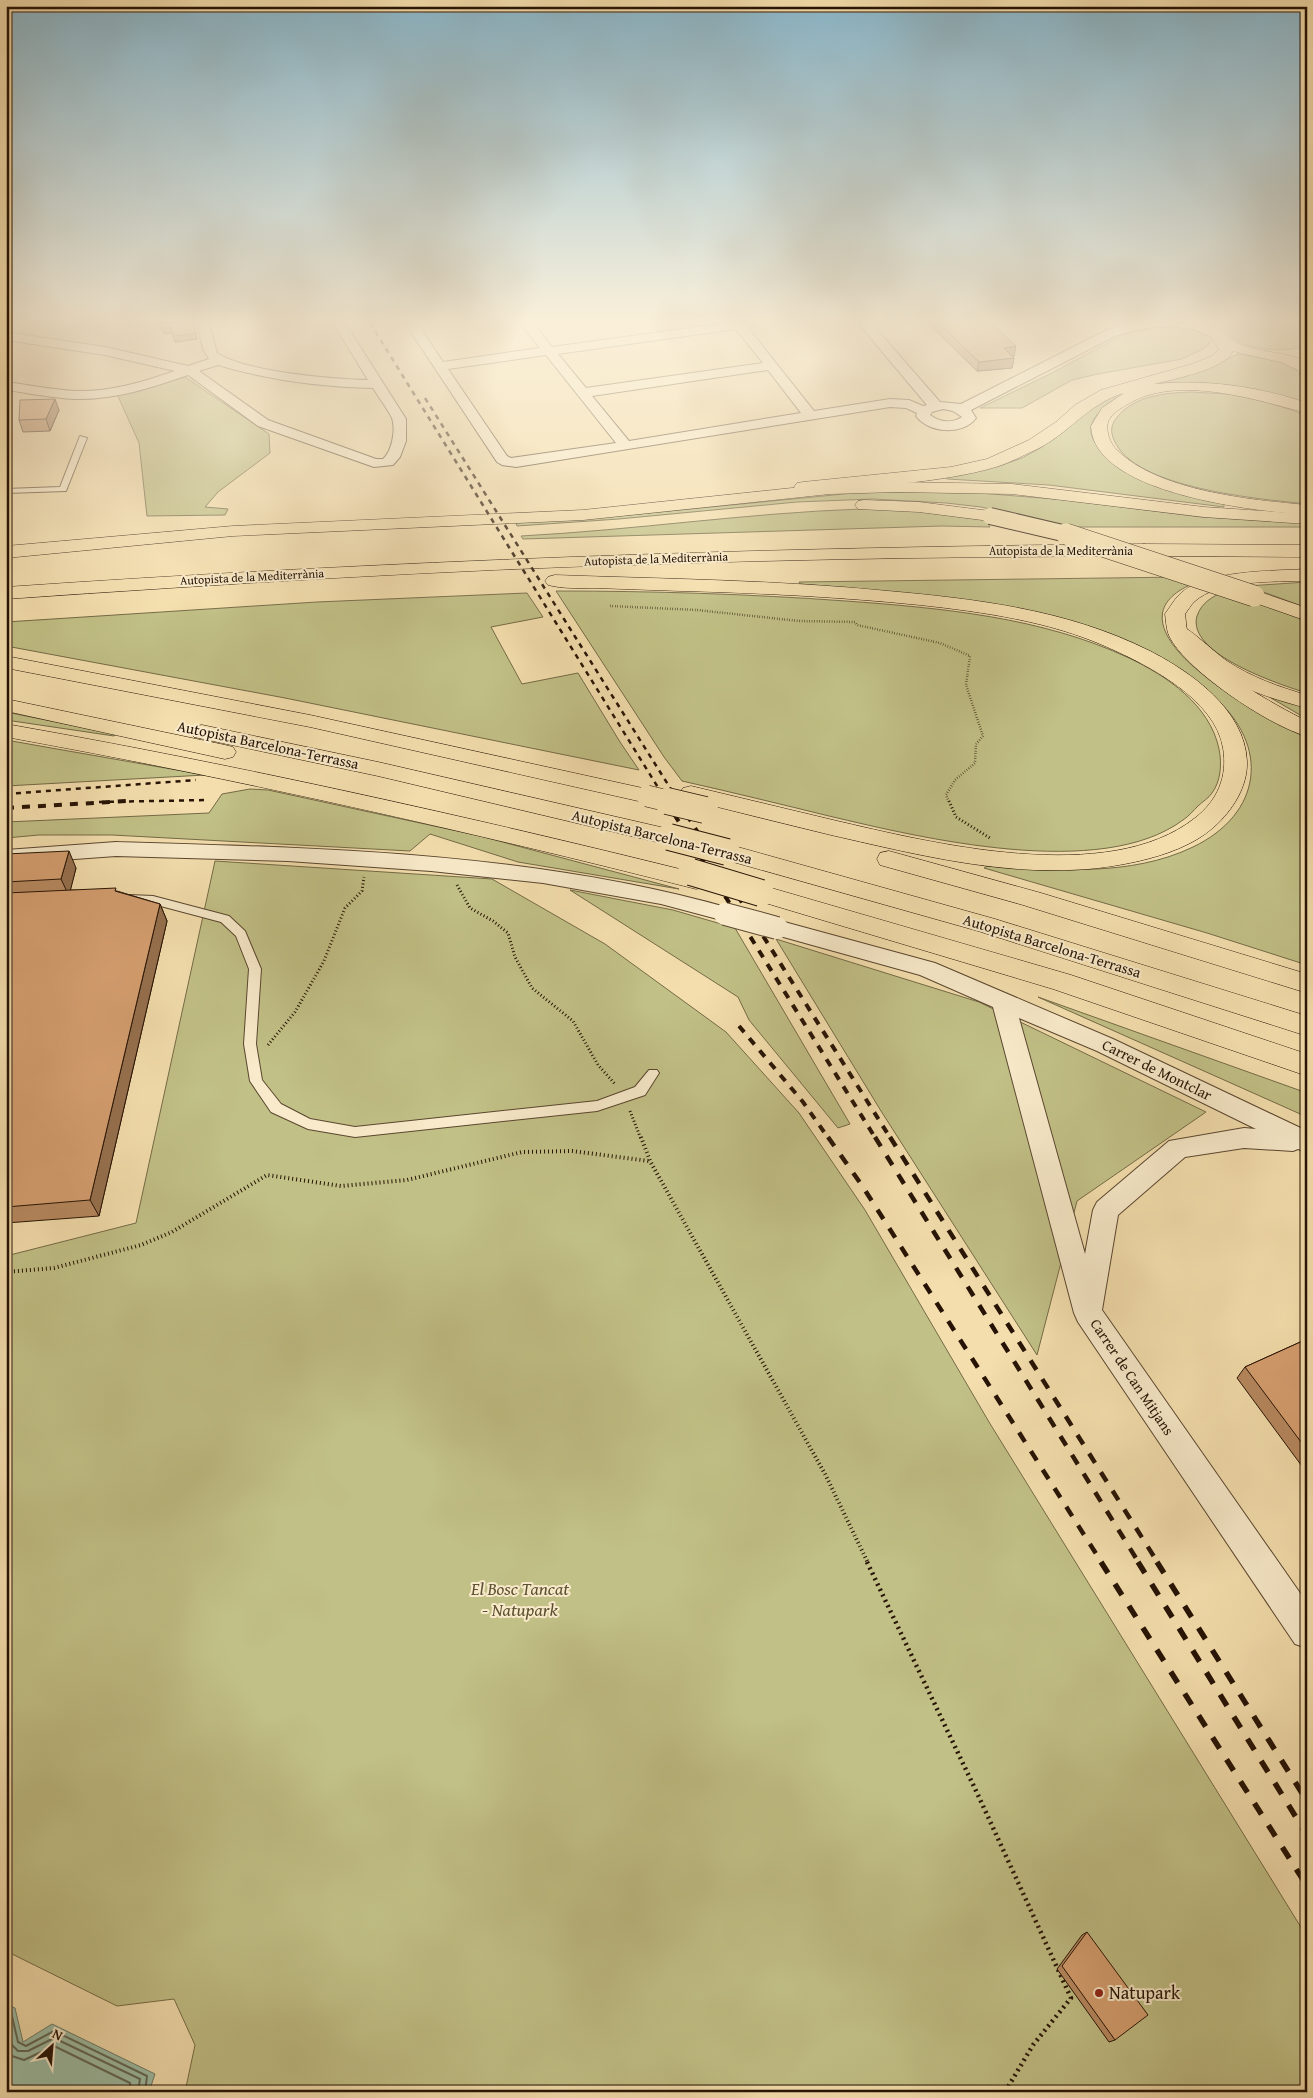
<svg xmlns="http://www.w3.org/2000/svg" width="1313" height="2098" viewBox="0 0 1313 2098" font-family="'Gentium Book Plus',serif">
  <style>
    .green { fill: #c1c086; stroke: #746a46 }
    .water { fill: #9dbda5; stroke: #6d7965 }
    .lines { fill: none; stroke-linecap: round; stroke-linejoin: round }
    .shore { stroke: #626855; stroke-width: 2 }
    .lane-casing { stroke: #5a462f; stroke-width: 2 }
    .street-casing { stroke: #5a462f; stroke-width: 2 }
    .primary-casing { stroke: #261305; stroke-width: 1 }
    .highway-casing { stroke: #261305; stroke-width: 1 }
    .path-far3 { stroke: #261305; stroke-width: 2.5; stroke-dasharray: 0.5 2; stroke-linecap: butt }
    .path-far2 { stroke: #261305; stroke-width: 3; stroke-dasharray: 1 2.5; stroke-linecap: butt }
    .path-far1 { stroke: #261305; stroke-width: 4; stroke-dasharray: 1 3; stroke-linecap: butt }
    .path { stroke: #261305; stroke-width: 4.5; stroke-dasharray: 2 4; stroke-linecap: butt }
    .lane { fill: #f8eaca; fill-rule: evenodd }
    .street { fill: #f8eaca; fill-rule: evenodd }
    .primary { fill: #f4dead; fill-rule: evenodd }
    .highway { fill: #f4dead; fill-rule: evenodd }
    .rail-far3 { stroke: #261305; stroke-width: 2.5; stroke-dasharray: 5 5; stroke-linecap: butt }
    .rail-far2 { stroke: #261305; stroke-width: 4; stroke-dasharray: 8 8; stroke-linecap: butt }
    .rail-far1 { stroke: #261305; stroke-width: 4.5; stroke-dasharray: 11 11; stroke-linecap: butt }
    .rail { stroke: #261305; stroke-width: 5.5; stroke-dasharray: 13 13; stroke-linecap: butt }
    .street-bridge-casing { stroke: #5a462f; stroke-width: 24; stroke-linecap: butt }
    .highway-bridge-far2-casing { stroke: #261305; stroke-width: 18; stroke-linecap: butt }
    .highway-bridge-far1-casing { stroke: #261305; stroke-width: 22; stroke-linecap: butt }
    .highway-bridge-casing { stroke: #261305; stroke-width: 28; stroke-linecap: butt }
    .street-bridge { stroke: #f8eaca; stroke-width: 22 }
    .highway-bridge-far2 { stroke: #f4dead; stroke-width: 16 }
    .highway-bridge-far1 { stroke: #f4dead; stroke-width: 21 }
    .highway-bridge { stroke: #f4dead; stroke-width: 26 }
    .wall { fill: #b88960; stroke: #261305 }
    .shaded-wall { fill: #966f4e; stroke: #261305 }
    .building { fill: #d69f70; stroke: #261305 }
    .poi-dot { fill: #8f2418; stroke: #f8eaca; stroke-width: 2 }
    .labels { text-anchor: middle; stroke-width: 4; stroke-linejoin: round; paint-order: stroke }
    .far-street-label { font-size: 12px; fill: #261305; stroke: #f8eaca }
    .street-label { font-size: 15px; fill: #261305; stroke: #f8eaca }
    .near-park-label { font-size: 18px; font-style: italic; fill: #5c5032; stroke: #f8eaca }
    .near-poi-label { font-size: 18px; fill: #261305; stroke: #f8eaca; text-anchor: start }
  </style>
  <rect width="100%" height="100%" fill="#f4dead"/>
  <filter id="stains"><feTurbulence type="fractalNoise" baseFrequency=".004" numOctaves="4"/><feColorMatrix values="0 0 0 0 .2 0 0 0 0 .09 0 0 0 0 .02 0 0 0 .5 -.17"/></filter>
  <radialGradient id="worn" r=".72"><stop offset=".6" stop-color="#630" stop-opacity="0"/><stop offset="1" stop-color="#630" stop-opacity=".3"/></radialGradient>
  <path class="green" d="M1229,323H1294L1307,330V345C1289,354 1233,351 1226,328Z
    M1173,327C1189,328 1201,329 1210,343L1203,349L1182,359L1098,374L1072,380L1022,408H980L1052,373L1122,335L1153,328Z
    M1238,354L1281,362L1292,367L1307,380V405L1229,386L1130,392C1114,398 1103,405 1094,419C1088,429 1091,438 1098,447C1126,484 1181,495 1224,504V507L1049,485L947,479L945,477L999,466L1022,458L1042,447L1093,406L1115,395L1217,364Z
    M185,377L269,434L270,453L218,492L205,507L228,509L225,515L147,516L139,443L117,394Z
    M1191,392L1244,395L1307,415V504C1261,499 1134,489 1114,440C1110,431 1111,424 1118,416C1136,395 1166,393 1191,392Z
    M891,492L979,493L1066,500L1201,517L1307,523V527H1067L981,507L946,503L873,499L797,502L619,519L517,526L516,523L629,515L854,493Z
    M861,509H904L986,519L990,527L942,526L523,539L521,536C635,530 747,513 861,509Z
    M1183,577L1197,582C1088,624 1266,719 1307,738V965L1207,933L984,868L987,866C1055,870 1131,877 1193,847C1262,814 1271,746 1213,696C1198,683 1170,671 1152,661C1137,652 1121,640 1105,634C1096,631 1085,631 1076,629C1054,625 1032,621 1010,617C961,608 912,595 862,589C842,587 821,586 800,584L799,582Z
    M1307,582V608L1247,586Z
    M556,591C653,591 749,594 846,601C941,608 1042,617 1129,658C1167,676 1210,705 1219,749C1222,763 1221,781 1212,793C1209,798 1202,802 1198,806C1193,811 1189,816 1183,820C1101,881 922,838 829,816C780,804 731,792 682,781L664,757Z
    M1225,591L1307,621V693C1281,685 1186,654 1197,616C1202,602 1212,597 1225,591Z
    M527,593L543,617L491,627L522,684L578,673L620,742L639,770L285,698L6,646V622L317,602Z
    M1259,691L1307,708V719Z
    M6,712L116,734L114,736L6,720Z
    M6,740L205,775L6,786Z
    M250,789L268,790L480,836L679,889L518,862L430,834L410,851L112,835H39L6,838V822L209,813L222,794Z
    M215,861L492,879L605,944L726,1032L799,1113L865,1210L989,1422L1307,1937V2092H185L195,2045L174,1999L117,2006L6,1951V1256L136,1223Z
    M570,890L673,910L735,928L850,1124L838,1128L749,1020L738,997Z
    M776,939L979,1002L1206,1112L1077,1201L1037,1355L881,1111Z
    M1038,997L1307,1093V1117Z"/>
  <path class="water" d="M6,2004L15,2008L23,2042L52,2024L155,2074L149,2092H6Z"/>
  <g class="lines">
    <path class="shore" d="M6,2009L11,2012L18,2042L26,2046L54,2031L147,2076L145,2092
      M6,2020L12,2045L18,2051H28L54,2038L140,2079L138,2092
      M6,2050L12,2056L24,2060L54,2046L130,2083L131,2092"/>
    <g class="lane-casing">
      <path id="lane" d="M80,436L87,438L66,491L6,493V489L60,487Z
        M129,895L153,896L229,916L245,931L261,969L256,1044L262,1080L281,1104L310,1119L355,1127L597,1101L635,1087L649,1070H657L659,1073L645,1095L597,1111L355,1137L308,1129L271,1112L250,1081L244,1044L249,969L236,936L221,922L153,904L125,902L123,899Z"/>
    </g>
    <g class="street-casing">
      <path id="street" d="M197,323H209L217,353C246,372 332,379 368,380L333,323H345L406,419V441L400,457L393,465L374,467L258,426L188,375C151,388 114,400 75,399C52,398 29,393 6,390V382C29,385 53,390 76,391C110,392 143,382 175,371L105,355L6,340V332L105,347L188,366L209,359L203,349ZM218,365C268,380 321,387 373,388C379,398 387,408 392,418C396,430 392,451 383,459H376L268,420L199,371Z
        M405,323H417L443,362L540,348L520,323H533L552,347L726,323H760L758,326L748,328L814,411L890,399L909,400L923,406L927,405L858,323H871L940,402L961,404L1107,330L1130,323H1162L1160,326L1135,330L1115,336L971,410L976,418C963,436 928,433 916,416L917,413L906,408L890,407L516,467L502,465L497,462ZM736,329L763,363L586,388L558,354ZM546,355L616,443L511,458L507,456L448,369ZM768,370L801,413L629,441L592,396ZM943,409L953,411L962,417C951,424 940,422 930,415L932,412Z
        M1169,323H1199L1221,332L1223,335L1217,339L1196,330L1171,326Z
        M116,842C322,848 533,852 733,909L736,914L733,919L725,921L661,904L543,883L431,871L288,861L116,856L6,864V850Z
        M777,920L935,963L1113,1039L1307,1131V1152L1298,1149L1293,1151L1244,1148L1185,1157L1118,1215L1102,1310L1307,1603V1648L1295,1644L1078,1322L1074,1313L993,1007L920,975L769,933L766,928L769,923ZM1019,1018L1097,1051L1256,1129L1244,1128L1169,1141L1097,1202L1093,1210L1085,1254Z"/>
    </g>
    <g class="primary-casing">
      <path id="primary" d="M1213,327C1223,329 1229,340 1239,344C1259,352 1281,352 1302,359L1307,362V374L1280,362L1233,351C1224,370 1173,379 1154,384C1206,379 1257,386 1307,403V413C1256,400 1178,374 1128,404C1122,408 1115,411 1110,418C1104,426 1109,442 1116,449C1156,491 1251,500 1307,505V515C1256,511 1093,494 1091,426L1102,408L1124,393C1087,404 1068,435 1035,450C1022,456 1009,463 996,467C938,484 864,486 803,492L797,491L794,487L797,483L803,482L951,467L987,459L1029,440L1056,422L1075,405L1101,390L1192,364L1212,356L1219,349L1206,331L1208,328Z
        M1181,626C1191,629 1215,653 1227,661C1251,677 1279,687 1307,695V708C1259,696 1200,675 1171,632L1174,628Z"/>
    </g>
    <g class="highway-casing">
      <path id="highway" d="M896,482L1012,484L1204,507L1307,514V524L1204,517L1012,494L896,492L830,494L583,520L233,536L6,558V546L233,526L583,510L830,484Z
        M864,500L919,502L990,511L996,512L999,516L996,520L990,521L919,512L858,509L855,505L858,501Z
        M1144,544L1307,545V557C1091,555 875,557 659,564C441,570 224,584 6,599V587C385,561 764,547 1144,544Z
        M1307,569V581C1276,582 1218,579 1194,602C1191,605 1188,610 1185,614C1186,620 1186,628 1188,633C1201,664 1276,706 1307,721V736C1272,728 1180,667 1168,633C1166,627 1166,620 1165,614C1170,607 1175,598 1182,592C1210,570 1272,571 1307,569Z
        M555,575C666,579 777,580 888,591C977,599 1069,610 1150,651C1191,672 1245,710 1247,761C1248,786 1233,810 1214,827C1194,845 1165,855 1139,861C1036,885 932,858 831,835C782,823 732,811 683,798L680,793L683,788L691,786C738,797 786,809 833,820C932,843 1108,887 1195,818C1217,801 1228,777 1223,748C1215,699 1148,665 1107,647C1049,621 983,612 920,605C840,597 761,593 681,591C652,590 623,589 595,588C579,588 563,589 548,585L545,581L548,577Z
        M1254,590L1307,608V621L1247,600L1244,596L1247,592Z
        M6,656L310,715L647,789L655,791L658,796L655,801L647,803L310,727L6,668Z
        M6,699L225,745L233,747L236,752L233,757L225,759L6,711Z
        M6,724C238,765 467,816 696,873L705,875L708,881L705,887L696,889C468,831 238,779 6,737Z
        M202,725L378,762L669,829L677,832L681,837L677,842L669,845L378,776L194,737L191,732L194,727Z
        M727,844L995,919L1307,1016V1036L978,931L719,858L715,852L719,846Z
        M889,851L1041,893L1307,974V993L1023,905L880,865L877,859L880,853Z
        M761,885L1071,975L1307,1054V1076L1053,989L752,899L749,893L752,887Z"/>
    </g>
    <path class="path-far3" d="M610,606L697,610L799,621L855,622L857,625L940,643L970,656L966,685L983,736L976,744L975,763L955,780L946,795L949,802"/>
    <path class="path-far2" d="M949,801L956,817L990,838
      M457,885L470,908L493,921L508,933L515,957L532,988L573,1021L598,1065L615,1084
      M268,1045L295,1012L324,961L345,908L362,891L364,877
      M630,1111L641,1139"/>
    <path class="path-far1" d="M641,1137L650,1161L825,1474L868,1563
      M6,1272L54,1268L141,1245L172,1232L267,1175L341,1186L407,1180L522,1152L572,1151L649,1161"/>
    <path class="path" d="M867,1562L978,1795L1071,1998L1033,2045L1005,2092"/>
    <use href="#lane" class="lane"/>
    <use href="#street" class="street"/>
    <use href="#primary" class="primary"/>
    <use href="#highway" class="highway"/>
    <path class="rail-far3" d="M370,323L667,802
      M425,398L679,802
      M6,794L196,780
      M99,802L209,800"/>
    <path class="rail-far2" d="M666,801L876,1139
      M678,801L891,1139
      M6,808L127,801
      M739,1026L803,1102L829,1139"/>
    <path class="rail-far1" d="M828,1137L863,1187L1102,1563
      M875,1137L1139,1563
      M890,1137L1158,1563"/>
    <path class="rail" d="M1101,1562L1307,1886
      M1138,1562L1307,1835
      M1157,1562L1307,1801"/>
    <g class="street-bridge-casing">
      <path id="street-bridge" d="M725,914L777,928"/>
    </g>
    <g class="highway-bridge-far2-casing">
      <path id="highway-bridge-far2" d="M990,516L1071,535"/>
    </g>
    <g class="highway-bridge-far1-casing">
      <path id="highway-bridge-far1" d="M1066,534L1254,596
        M647,796L672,802"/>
    </g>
    <g class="highway-bridge-casing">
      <path id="highway-bridge" d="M667,801L705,810
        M669,837L727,852
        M691,872L761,893"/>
    </g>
    <use href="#street-bridge" class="street-bridge"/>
    <use href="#highway-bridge-far2" class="highway-bridge-far2"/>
    <use href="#highway-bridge-far1" class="highway-bridge-far1"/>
    <use href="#highway-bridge" class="highway-bridge"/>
  </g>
  <path class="wall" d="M156,323H193L197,339L175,342L173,333L165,334L158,327Z
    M928,323H991L1014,356H1012L1014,358L1012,368L977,371Z
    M59,410L50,431L23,432L19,420Z
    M6,854L76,868L70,890L117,891L160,904L167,921L99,1216L6,1223Z
    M1307,1339V1473L1237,1378L1245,1367Z
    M1087,1932L1115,2040L1109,2042L1057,1969L1082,1935Z"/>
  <path class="shaded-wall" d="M171,327L173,333L165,334L163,328Z
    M196,333L197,339L175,342L173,336Z
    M1016,346L1014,356L1002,357L1004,348Z
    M1014,358L1012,368L977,371L979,362Z
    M55,399L59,410L50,431L46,419Z
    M69,851L76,868L69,896L61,879Z
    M160,904L167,921L99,1216L90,1200Z"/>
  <path class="building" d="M158,323H193L196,333L173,336L171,327L163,328Z
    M939,323H991L1016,346L1004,348L1014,358L979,362Z
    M55,399L46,419L19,420L20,400Z
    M69,851L61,879L6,882V854Z
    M116,888L115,891L160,904L90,1200L6,1207V893Z
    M1307,1339V1450L1245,1367Z
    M1087,1932L1148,2015L1115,2040L1062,1966Z"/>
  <linearGradient id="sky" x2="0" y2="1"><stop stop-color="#8ab8cd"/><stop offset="0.52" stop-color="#faf0da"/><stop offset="1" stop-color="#faf0da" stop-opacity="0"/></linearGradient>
  <rect width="1313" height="617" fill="url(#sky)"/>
  <circle class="poi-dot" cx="1099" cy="1993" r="5"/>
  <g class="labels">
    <g class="far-street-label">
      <text x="1061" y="555">Autopista de la Mediterrània</text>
      <text transform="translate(656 559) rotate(-2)" y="4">Autopista de la Mediterrània</text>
      <text transform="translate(252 577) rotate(-3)" y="4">Autopista de la Mediterrània</text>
    </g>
    <g class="street-label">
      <text transform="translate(268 745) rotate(12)" y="5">Autopista Barcelona-Terrassa</text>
      <text transform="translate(662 837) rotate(14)" y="5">Autopista Barcelona-Terrassa</text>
      <text transform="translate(1052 946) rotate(17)" y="5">Autopista Barcelona-Terrassa</text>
      <text transform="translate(1157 1070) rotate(26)" y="5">Carrer de Montclar</text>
      <text transform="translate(1132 1377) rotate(56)" y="5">Carrer de Can Mitjans</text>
    </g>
    <g class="near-park-label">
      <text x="520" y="1595">El Bosc Tancat<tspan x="520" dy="21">- Natupark</tspan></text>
    </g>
    <g class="near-poi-label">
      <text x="1109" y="1999">Natupark</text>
    </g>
  </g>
  <rect width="1313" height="2098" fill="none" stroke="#f4dead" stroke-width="25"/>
  <rect x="8" y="8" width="1298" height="2083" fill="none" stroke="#261305" stroke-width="2.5"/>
  <rect x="12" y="12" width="1288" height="2073" fill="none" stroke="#261305"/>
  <g transform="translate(52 2046) rotate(26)" stroke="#f8eaca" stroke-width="4" paint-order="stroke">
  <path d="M0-4L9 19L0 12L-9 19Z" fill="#261305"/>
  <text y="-8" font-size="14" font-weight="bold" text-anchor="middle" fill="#261305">N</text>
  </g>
  <rect width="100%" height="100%" filter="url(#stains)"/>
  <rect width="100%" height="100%" fill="url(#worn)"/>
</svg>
